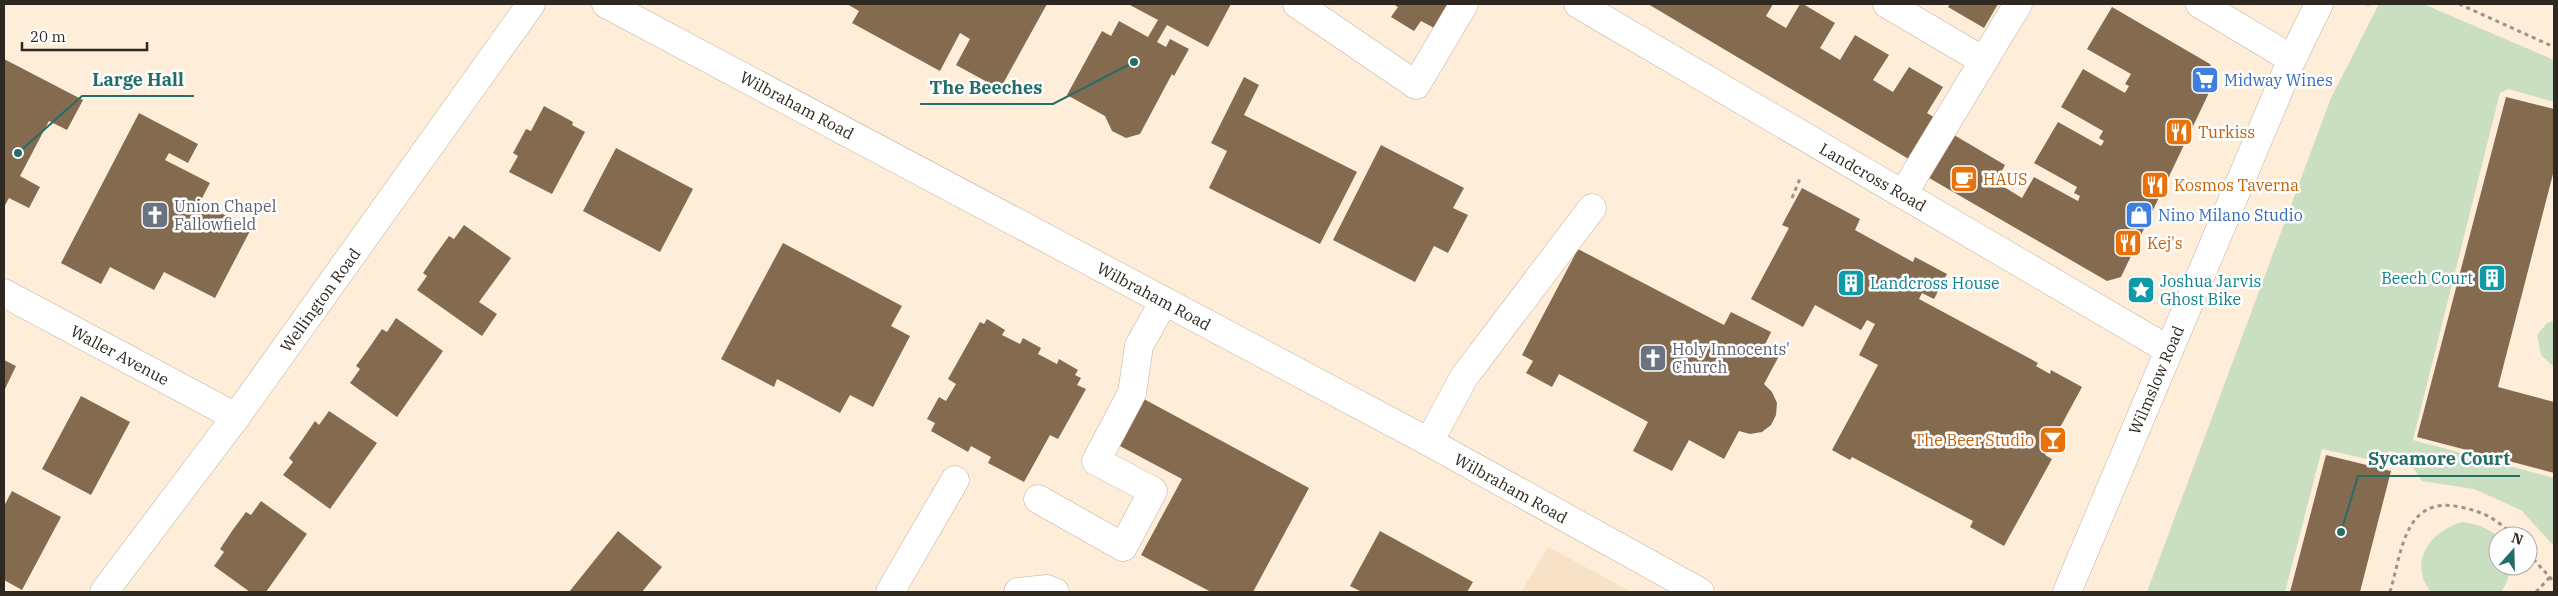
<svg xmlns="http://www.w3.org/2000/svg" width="2558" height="596" viewBox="0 0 2558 596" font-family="'IBM Plex Serif',serif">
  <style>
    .built { fill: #f7e2c7 }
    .green { fill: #cadec2 }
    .building { fill: #846b50 }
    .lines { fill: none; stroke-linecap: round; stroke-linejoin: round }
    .minor-casing { stroke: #c1b19e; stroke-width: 29 }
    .highway-casing { stroke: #c1b19e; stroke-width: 29 }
    .path { stroke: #9f9384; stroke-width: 3; stroke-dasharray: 4 4; stroke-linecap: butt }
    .minor { stroke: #fff; stroke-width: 28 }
    .highway { stroke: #fff; stroke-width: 28 }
    .labels { text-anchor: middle; stroke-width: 5; stroke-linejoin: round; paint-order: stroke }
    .shop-label { font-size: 16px; fill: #366cbe; stroke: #fff; text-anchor: start }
    .street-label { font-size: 16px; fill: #2e2820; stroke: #fff }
    .food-label { font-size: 16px; fill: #c56008; stroke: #fff; text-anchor: start }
    .worship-label { font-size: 16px; fill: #5b616d; stroke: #fff; text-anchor: start }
    .culture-label { font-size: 16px; fill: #0d838f; stroke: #fff; text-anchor: start }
    .leader { fill: none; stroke: #256e68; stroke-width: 2 }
    .callout-dot { fill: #256e68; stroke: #fff; stroke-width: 2 }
    .callout-label { font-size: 18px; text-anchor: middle; font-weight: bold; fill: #256e68; stroke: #fff; stroke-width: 5; stroke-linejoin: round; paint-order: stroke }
  </style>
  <rect width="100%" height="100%" fill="#feedd9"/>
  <path class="built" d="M1548,547L1632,592H1521Z"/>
  <path class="green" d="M2379,4H2423L2554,60V102L2508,89L2500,93L2413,440L2554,478V546L2521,510L2474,489L2422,481L2404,454L2389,451L2385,463L2322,449L2285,592H2147L2331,98Z
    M2554,321V367L2541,355L2537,335L2547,323Z
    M2462,522C2477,524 2487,527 2498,537V566L2510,568L2507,582L2501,592H2431C2407,562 2431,531 2462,522Z"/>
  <path class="building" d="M847,4H1047L1000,89L956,65L970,39L960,33L940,71L852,23L859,11Z
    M1128,4H1231L1208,47L1167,25L1157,42L1166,47L1170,39L1189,49L1174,76L1172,74L1140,134L1126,138L1112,131L1105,116L1067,95L1102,31L1111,36L1119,21L1148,37L1158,20Z
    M1393,4H1451L1436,29L1421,21L1414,31L1391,17L1398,7Z
    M1648,4H1773L1766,16L1786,28L1800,4H1803L1835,23L1820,48L1840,60L1855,35L1889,55L1873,80L1893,92L1909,67L1943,87L1927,113L1937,119L1912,161Z
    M1950,4H1998L1984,28L1948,7Z
    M2112,7L2210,64L2216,78L2121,277L2107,281L1924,175L1949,132L2005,165L1996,182L2022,198L2034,177L2078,201L2080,196L2074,193L2077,187L2034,163L2058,122L2101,146L2104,141L2099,138L2103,131L2061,107L2083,69L2125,93L2129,86L2125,84L2131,74L2087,49Z
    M4,59L83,100L67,130L49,121L20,176L40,187L29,208L9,198L4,207Z
    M1244,77L1259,85L1244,115L1357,172L1320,244L1209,188L1227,151L1211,143Z
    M2506,97L2554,109V170L2498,387L2554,402V473L2417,437Z
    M544,106L573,122L572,125L585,132L552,194L509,172L518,156L513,153L526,129L531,131Z
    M139,113L198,144L188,163L169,153L165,160L210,183L200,202L251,229L215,298L164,272L154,290L110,267L101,284L61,263Z
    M1381,145L1464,188L1453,208L1468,215L1448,253L1434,246L1415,282L1333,240Z
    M616,148L693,189L660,252L583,211Z
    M1802,188L1860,219L1855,230L1913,262L1915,257L1947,274L1934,299L1922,293L1919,299L2038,363L2036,366L2050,374L2051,370L2082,387L2045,455L2052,459L2004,546L1970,527L1973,521L1852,457L1850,460L1832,450L1878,365L1859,355L1875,324L1867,320L1861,330L1815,305L1803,327L1751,299L1789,228L1782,225Z
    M464,225L511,258L479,302L497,314L482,336L417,290L427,276L423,273L436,254L449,236L454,239Z
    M783,243L902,306L891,326L910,336L873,407L850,395L840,413L777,379L774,387L721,359Z
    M1578,249L1724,325L1731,312L1771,332L1764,347L1779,356L1764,384L1772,392L1777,403L1776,415L1771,425L1762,432L1750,434L1739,431L1724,459L1689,440L1672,471L1633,451L1648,422L1559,374L1552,387L1526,373L1533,361L1522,355Z
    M396,318L443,351L397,417L350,383L360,369L356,366L369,348L382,329L387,332Z
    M987,319L1005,330L1002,335L1020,344L1023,338L1041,348L1038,354L1057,364L1059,359L1078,370L1075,375L1081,378L1077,385L1086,389L1058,439L1050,435L1024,482L988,463L991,457L971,446L968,452L931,431L935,423L927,419L939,397L946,401L956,384L948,379L980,322L984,324Z
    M4,360L16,366L4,391Z
    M81,396L130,422L91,495L42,469Z
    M1142,398L1309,488L1253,592H1211L1141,555L1182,479L1118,445Z
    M329,411L377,443L330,509L283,475L293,462L289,458L302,440L315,421L319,425Z
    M2326,455L2391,471L2360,592H2290Z
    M12,491L61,517L22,590L4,580V506Z
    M261,501L307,534L266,592H250L214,566L224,552L220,549L232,531L246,512L251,515Z
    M618,531L662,567L642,592H569Z
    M1380,531L1473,582L1467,592H1362L1350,586Z"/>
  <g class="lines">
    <g class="minor-casing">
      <path id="minor" d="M1297,4L1416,85L1464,4
        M1578,4L2169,350
        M1887,4L1984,61
        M2200,4L2292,59
        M1903,194L2018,4
        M4,293L236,417
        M1429,442L1464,377L1592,208
        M1038,499L1123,547L1153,491L1096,461L1132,393L1139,346L1164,301
        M104,592L236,417L531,4
        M890,592L955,480
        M1018,592L1047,589L1055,592"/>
    </g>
    <g class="highway-casing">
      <path id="highway" d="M606,4L1429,442L1700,592
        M2067,592L2292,59L2319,4"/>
    </g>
    <path class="path" d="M2367,4H2369
      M2459,4L2554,47
      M1792,198L1801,176
      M2528,553L2554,582
      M2390,592C2402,552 2404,495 2460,507C2481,511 2498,519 2513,536
      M2536,592L2550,577"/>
    <use href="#minor" class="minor"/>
    <use href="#highway" class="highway"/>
  </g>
  <defs>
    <g id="supermarket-square" transform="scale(1.4375)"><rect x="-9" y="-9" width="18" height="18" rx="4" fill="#3f7fe0" stroke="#fff"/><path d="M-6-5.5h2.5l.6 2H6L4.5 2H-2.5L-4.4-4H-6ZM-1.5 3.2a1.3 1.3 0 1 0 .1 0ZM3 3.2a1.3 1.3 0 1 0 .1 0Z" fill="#fff"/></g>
    <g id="restaurant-square" transform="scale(1.4375)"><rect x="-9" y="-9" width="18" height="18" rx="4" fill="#e8710a" stroke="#fff"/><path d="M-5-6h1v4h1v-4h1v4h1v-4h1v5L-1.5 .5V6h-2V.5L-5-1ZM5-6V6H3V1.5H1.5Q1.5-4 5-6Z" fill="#fff"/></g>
    <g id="cafe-square" transform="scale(1.4375)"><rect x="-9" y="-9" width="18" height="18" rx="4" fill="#e8710a" stroke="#fff"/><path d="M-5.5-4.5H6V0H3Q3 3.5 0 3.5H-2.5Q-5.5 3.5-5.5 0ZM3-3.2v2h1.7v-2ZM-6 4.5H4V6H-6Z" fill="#fff"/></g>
    <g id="church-square" transform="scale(1.4375)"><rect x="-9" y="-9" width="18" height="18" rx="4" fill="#6b7280" stroke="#fff"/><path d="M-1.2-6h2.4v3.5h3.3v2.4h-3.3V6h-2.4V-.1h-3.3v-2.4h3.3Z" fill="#fff"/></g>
    <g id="shop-square" transform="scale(1.4375)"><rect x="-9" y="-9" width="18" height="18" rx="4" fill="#3f7fe0" stroke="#fff"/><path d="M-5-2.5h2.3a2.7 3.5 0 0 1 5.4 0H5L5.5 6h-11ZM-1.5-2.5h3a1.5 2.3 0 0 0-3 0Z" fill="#fff"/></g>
    <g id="building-square" transform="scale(1.4375)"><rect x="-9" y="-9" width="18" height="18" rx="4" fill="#0f9aa8" stroke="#fff"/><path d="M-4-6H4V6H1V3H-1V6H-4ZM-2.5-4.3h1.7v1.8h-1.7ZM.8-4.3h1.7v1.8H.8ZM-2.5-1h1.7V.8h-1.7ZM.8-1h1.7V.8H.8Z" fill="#fff"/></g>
    <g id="sight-square" transform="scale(1.4375)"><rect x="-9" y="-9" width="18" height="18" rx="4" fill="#0f9aa8" stroke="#fff"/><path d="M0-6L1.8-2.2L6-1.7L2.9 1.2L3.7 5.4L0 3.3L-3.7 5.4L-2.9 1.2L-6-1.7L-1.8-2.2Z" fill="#fff"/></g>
    <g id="bar-square" transform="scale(1.4375)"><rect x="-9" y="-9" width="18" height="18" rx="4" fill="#e8710a" stroke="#fff"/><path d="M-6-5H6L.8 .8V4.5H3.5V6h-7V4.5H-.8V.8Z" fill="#fff"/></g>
  </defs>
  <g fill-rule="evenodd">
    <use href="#supermarket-square" x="2205" y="80"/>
    <use href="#restaurant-square" x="2179" y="132"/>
    <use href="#cafe-square" x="1964" y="179"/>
    <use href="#restaurant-square" x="2155" y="185"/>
    <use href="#church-square" x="155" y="215"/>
    <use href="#shop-square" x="2139" y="215"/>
    <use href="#restaurant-square" x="2128" y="243"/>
    <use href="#building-square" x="2492" y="278"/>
    <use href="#building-square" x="1851" y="283"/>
    <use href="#sight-square" x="2141" y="290"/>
    <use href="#church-square" x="1653" y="358"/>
    <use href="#bar-square" x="2053" y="440"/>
  </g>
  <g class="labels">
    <g class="shop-label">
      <text x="2224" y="86">Midway Wines</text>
      <text x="2158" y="221">Nino Milano Studio</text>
    </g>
    <g class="street-label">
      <text transform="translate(797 105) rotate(28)" y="6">Wilbraham Road</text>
      <text transform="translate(1873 177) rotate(30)" y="6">Landcross Road</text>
      <text transform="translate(1154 296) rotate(28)" y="6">Wilbraham Road</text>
      <text transform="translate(320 300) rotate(-54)" y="6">Wellington Road</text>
      <text transform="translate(120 355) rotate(28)" y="6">Waller Avenue</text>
      <text transform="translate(2156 380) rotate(-67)" y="6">Wilmslow Road</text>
      <text transform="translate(1511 488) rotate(29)" y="6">Wilbraham Road</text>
    </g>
    <g class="food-label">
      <text x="2198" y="138">Turkiss</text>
      <text x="1983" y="185">HAUS</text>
      <text x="2174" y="191">Kosmos Taverna</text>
      <text x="2147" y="249">Kej's</text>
      <text x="2034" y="446" text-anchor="end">The Beer Studio</text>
    </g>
    <g class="worship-label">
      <text x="174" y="212">Union Chapel<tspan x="174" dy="18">Fallowfield</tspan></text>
      <text x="1672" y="355">Holy Innocents'<tspan x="1672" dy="18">Church</tspan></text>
    </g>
    <g class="culture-label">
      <text x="2473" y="284" text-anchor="end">Beech Court</text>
      <text x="2160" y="287">Joshua Jarvis<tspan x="2160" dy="18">Ghost Bike</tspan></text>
      <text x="1870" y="289">Landcross House</text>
    </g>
  </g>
  <path class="leader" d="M18 153L82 96H194M1134 62L1053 104H920M2341 532L2358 476H2520"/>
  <g class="callout-dot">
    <circle cx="18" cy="153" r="5"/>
    <circle cx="1134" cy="62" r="5"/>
    <circle cx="2341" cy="532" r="5"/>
  </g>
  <g class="callout-label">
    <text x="138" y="86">Large Hall</text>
    <text x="986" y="94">The Beeches</text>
    <text x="2439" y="465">Sycamore Court</text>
  </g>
  <rect width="2558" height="596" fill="none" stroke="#2e2820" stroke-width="10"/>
  <g transform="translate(2513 551) rotate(20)"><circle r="24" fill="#ffffff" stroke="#aba9a6"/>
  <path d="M0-4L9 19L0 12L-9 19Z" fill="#256e68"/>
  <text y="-8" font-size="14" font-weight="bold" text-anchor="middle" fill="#2e2820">N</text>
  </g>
  <path d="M22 42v8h125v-8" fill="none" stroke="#2e2820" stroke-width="2.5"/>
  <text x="30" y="42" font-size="15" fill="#2e2820" stroke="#ffffff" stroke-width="4" paint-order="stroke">20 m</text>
</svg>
